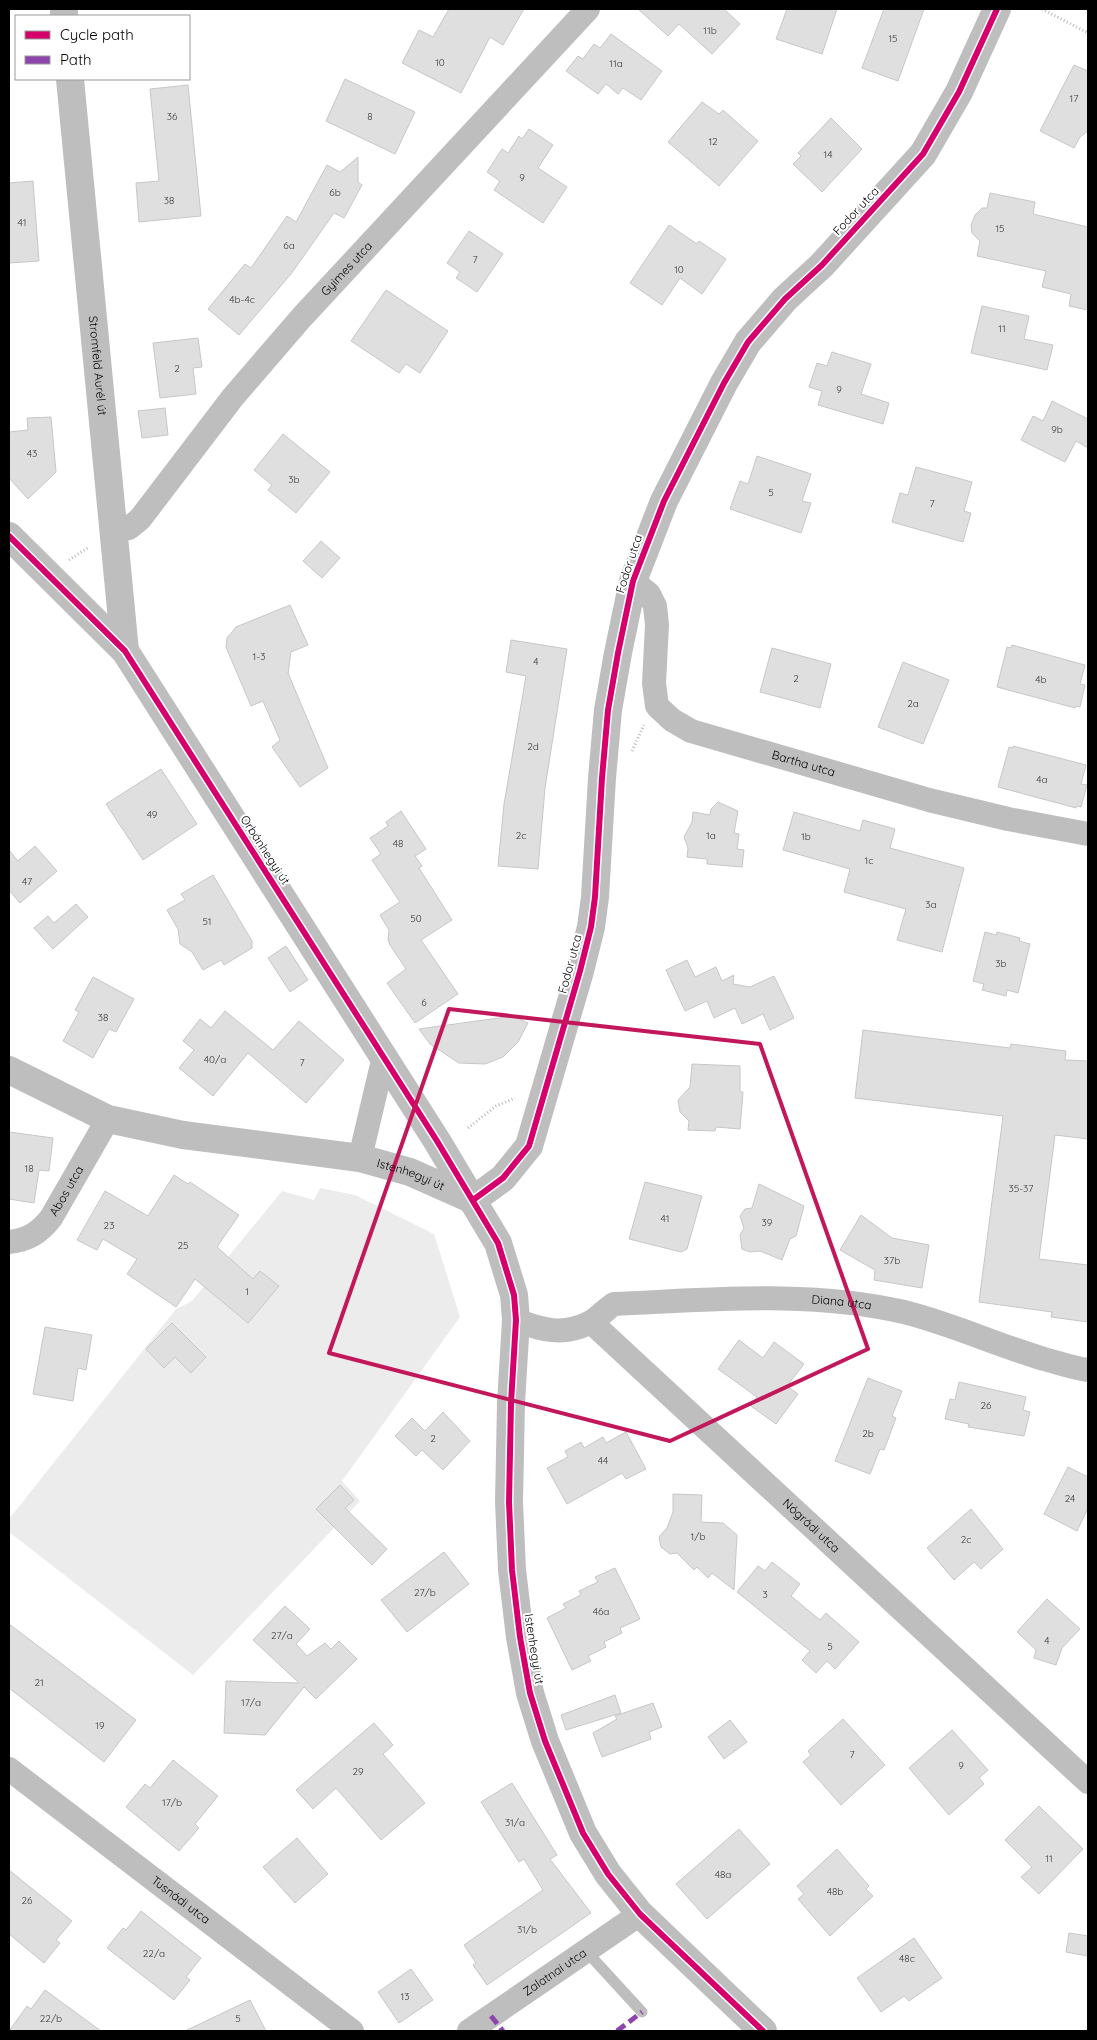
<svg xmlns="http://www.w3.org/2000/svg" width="1097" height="2040" viewBox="0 0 1097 2040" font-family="Quicksand,sans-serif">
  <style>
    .green { fill: #ececec }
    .building { fill: #dfdfdf; stroke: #c7c7c7 }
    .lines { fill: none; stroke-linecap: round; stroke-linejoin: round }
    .path { stroke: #b9b9b9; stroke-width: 3; stroke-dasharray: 1 2.5; stroke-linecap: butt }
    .service { stroke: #bebebe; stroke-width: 11 }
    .minor { stroke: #bebebe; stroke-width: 24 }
    .tertiary { stroke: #bebebe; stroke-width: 28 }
    .quiet { stroke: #8e44ad; stroke-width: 5; stroke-dasharray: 10 5; stroke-linecap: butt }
    .cycleway-casing { stroke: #fff; stroke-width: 9 }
    .cycleway { stroke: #d6006c; stroke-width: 6 }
    .marked { fill: none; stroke: #c2185b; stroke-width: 4; stroke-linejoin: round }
    .labels { text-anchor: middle; stroke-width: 4; stroke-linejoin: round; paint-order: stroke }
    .number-label { font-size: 10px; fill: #383838 }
    .street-label { font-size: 12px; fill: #000; stroke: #fff }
  </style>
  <rect width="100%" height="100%" fill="#fff"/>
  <path class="green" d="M320,1188L355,1195L434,1234L460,1317L342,1481L360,1501L193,1675L9,1532V1519L176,1309L192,1301L282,1191L314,1200Z"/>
  <path class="building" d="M449,9H524L503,45L490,37L461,93L402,63L419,30L433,37Z
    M638,9H724L740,24L712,54L679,24L668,36Z
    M787,9H837L822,54L776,39Z
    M884,9H924L898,81L862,68Z
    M611,34L662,71L641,100L623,88L618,94L606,84L598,94L566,71L578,56L583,59L594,44L600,48Z
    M1074,65L1088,71V131L1080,137L1074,148L1040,131Z
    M345,79L415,112L395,154L326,121Z
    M188,85L201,216L139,222L136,183L159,181L150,89Z
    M702,102L719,114L723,110L758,141L719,186L668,142Z
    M831,118L862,149L822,192L793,164L801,156L798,153Z
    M529,129L553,145L538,168L567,187L543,223L494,190L500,181L487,172L502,149L508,153L519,136L522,139Z
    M358,157V182L362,185L344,218L334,213L291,274L239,335L208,309L245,264L251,268L287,216L296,222L327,165L340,172Z
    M33,181L39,261L9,263V183Z
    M990,193L1035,202L1033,214L1088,227V310L1069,306L1071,294L1042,287L1046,271L977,256L980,241L972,233L971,225L975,215L982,208H987Z
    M669,225L697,244L699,241L726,259L702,294L680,278L662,305L630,283Z
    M469,231L503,254L477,292L456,278L460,272L447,263Z
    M386,290L448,331L420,373L406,364L399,373L351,341Z
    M982,306L1029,316L1024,339L1053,345L1047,370L971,353Z
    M198,338L202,367L193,368L196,394L160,398L153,343Z
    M832,352L871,364L861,394L889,403L883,424L818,405L822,391L809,387L817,363L827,366Z
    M1052,401L1088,419V448L1076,441L1065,462L1021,440L1033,416L1043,421Z
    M165,408L168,435L142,438L138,411Z
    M51,417L56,472L28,499L9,478V432L28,430L27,418Z
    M283,434L330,472L296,513L268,490L272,485L254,470Z
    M757,456L811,474L802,501L811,503L801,533L730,509L740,481L748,484Z
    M916,467L972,482L964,511L971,513L963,542L892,522L900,493L908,495Z
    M321,541L340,558L322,578L303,561Z
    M290,605L308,645L291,652L288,673L328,768L300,787L272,747L280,740L263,701L251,706L226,647L227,638L236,627Z
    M511,640L567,649L545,788L538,869L498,866L504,804L526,676L506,672Z
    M1012,645L1085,665L1080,684L1085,685L1080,707L1076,706L1075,708L997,687L1007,647L1011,648Z
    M772,648L831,664L820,708L760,692Z
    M903,662L949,680L923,744L878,727Z
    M1013,746L1086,765L1081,784L1087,785L1081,807L1077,806L1076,808L998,787L1009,747L1013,748Z
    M161,769L197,824L143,860L106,804Z
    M718,802L738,811L734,833L739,834L737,849L744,850L742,867L707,864V859L687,857L688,848L684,837L692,822L693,812L710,815L711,809Z
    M401,811L426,849L415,856L422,866L419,868L452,920L421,940L458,994L415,1023L387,983L406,969L390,945L388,940L389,930L380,915L400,902L372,860L381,854L370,838L388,826L386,822Z
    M794,812L860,831L863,820L895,829L890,848L964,868L942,952L897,940L906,909L844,892L850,869L783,850Z
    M35,846L57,871L20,903L9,890V850L18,861Z
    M213,875L252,941V948L224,965L221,960L203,970L192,952L180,944L178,929L167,910L185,900L181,894Z
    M76,904L88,917L53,949L34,928L48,916L54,923Z
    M985,932L996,935L997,932L1020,938L1019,941L1030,944L1018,993L1007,990L1006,996L982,990L984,984L973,981Z
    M286,946L308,980L290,992L268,958Z
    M687,960L695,977L716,967L722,981L734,975L733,984L750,987L774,976L794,1018L770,1030L763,1014L742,1024L735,1008L714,1018L707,1001L685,1011L666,970Z
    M93,977L134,999L116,1032L109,1029L93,1058L63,1041L79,1012L75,1010Z
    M225,1011L273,1050L299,1021L344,1060L306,1103L248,1053L213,1096L179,1068L194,1050L183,1041L200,1019L211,1028Z
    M513,1016L528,1023L518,1042L503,1057L485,1064L459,1063L430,1044L419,1029Z
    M863,1030L1010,1048L1011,1044L1066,1051L1065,1060L1088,1061V1139L1055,1135L1039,1259L1088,1265V1322L1051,1317L1052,1312L979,1302L1003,1116L855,1098Z
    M692,1064L740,1066V1092H743L740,1129L716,1127L715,1131L688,1130L689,1121L680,1112L678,1100L690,1087Z
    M9,1132L53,1138L49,1171L39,1170L34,1203L9,1199Z
    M174,1175L188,1184L190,1182L239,1215L217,1247L253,1279L260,1271L279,1286L248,1323L195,1279L176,1307L127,1274L137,1259L103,1239L97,1250L77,1240L105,1191L148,1216Z
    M645,1182L702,1196L687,1249L681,1252L629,1239Z
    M759,1184L804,1206L796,1236L790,1239L782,1260L760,1251L750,1252L742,1249L740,1235L744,1228L740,1216L745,1209L752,1208Z
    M861,1215L892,1238L929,1245L922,1288L874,1280L875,1270L840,1250Z
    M172,1323L206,1357L191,1373L175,1357L164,1368L146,1349Z
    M45,1327L92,1335L86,1370L78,1368L73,1401L33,1394Z
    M739,1340L763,1358L774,1342L804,1364L787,1386L798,1394L776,1424L751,1406L757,1397L718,1369Z
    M868,1378L902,1391L892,1416L896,1418L884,1450L880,1449L870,1474L835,1461Z
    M959,1382L1026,1397L1023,1410L1030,1412L1024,1436L968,1427L969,1424L945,1419L950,1399L955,1400Z
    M443,1412L470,1441L443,1470L422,1450L416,1456L395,1436L412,1418L425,1431Z
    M626,1432L646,1469L626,1479L622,1473L567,1504L547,1468L568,1457L565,1451L581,1442L584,1448L603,1437L606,1443Z
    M1068,1467L1088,1477V1508L1077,1531L1044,1514Z
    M340,1485L354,1500L345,1508L387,1549L372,1565L316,1509Z
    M673,1494L702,1495L701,1522L723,1523L737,1535L734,1590L712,1573L708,1578L697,1567L694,1570L677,1553L670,1554L661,1547L659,1537L667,1528L673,1512Z
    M971,1509L1003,1549L981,1569L974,1562L954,1580L927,1548Z
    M444,1552L469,1584L407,1632L381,1600Z
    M772,1562L800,1584L791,1596L820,1620L826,1613L859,1642L835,1669L827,1661L816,1673L802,1660L810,1651L737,1592L758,1566L765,1571Z
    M615,1568L640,1619L620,1628L622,1633L604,1642L606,1647L588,1656L591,1661L572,1670L547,1618L566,1608L563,1604L581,1595L579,1591L598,1582L595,1577Z
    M1047,1599L1080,1629L1062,1648L1056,1665L1034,1658L1036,1650L1017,1632Z
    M285,1606L310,1629L296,1644L307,1656L325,1643L331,1649L339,1641L357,1659L316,1699L304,1687L265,1735L224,1733L226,1681L299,1683L253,1640Z
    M9,1624L136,1720L104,1762L9,1688Z
    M615,1695L621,1713L566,1730L561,1715Z
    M653,1703L662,1727L649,1732L651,1739L602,1757L593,1733L617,1719L615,1716Z
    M843,1719L885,1765L841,1805L803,1762L811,1755L808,1751Z
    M730,1720L747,1742L724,1759L708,1737Z
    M374,1723L393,1745L383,1754L425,1803L381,1840L336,1788L313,1809L296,1790Z
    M952,1730L988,1770L979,1778L984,1784L949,1815L909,1768Z
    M173,1760L218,1796L195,1824L199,1828L179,1851L126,1807L145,1784L150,1788Z
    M512,1783L557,1855L550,1859L591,1913L487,1985L473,1965L476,1963L464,1945L543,1890L524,1859L519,1862L481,1802Z
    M1039,1806L1083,1849L1039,1894L1021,1877L1032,1867L1005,1840Z
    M739,1829L770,1864L707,1919L676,1884Z
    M297,1838L328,1874L295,1903L263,1867Z
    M837,1849L869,1886L866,1889L873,1896L830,1936L798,1899L804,1894L797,1886Z
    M9,1870L72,1921L56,1940L60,1943L44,1963L9,1934Z
    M141,1911L201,1958L186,1977L190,1980L174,2000L107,1948L123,1928L126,1930Z
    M1069,1933L1088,1936V1956L1066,1952Z
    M914,1938L942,1978L909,2001L904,1996L881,2012L857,1978Z
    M411,1969L433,2000L399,2023L378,1992Z
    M45,1990L101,2031H9L27,2006L31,2009Z
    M250,2000L266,2031H185Z"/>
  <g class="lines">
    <path class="path" d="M1042,9L1088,33
      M69,560L89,547
      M632,751L644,725
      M468,1128L496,1106L515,1098"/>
    <path class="service" d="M586,1951L642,2012"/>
    <g class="minor">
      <path id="s1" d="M113,530L129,528L140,519L233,397L302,317L588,9"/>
      <path id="s2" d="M633,581L649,594L655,606L657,625L654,683L657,706L672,720L691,731L929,800L1008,819L1088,834"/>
      <path d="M360,1158L384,1056"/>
      <path id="s3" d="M9,1242C28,1240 39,1233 51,1218L108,1119"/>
      <path id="s4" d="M516,1320C541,1330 563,1336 589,1323C597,1319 605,1310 614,1304C709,1300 810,1290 904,1312C952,1324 997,1345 1044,1359C1059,1363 1073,1368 1088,1370"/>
      <path id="s5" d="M591,1322L1088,1782"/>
      <path id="s6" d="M9,1769L352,2031"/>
      <path id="s7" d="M469,2031L640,1914"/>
    </g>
    <g class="tertiary">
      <path d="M64,9V16"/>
      <path id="s8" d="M70,79L125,651"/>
      <path d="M9,536L125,651L437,1141L498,1243L514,1295L516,1320L511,1403L509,1502L512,1570L520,1637L530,1693L545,1741L583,1833L608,1874L640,1914L763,2031"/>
      <path id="s9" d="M9,1070L108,1119L183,1135L360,1158L410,1172L473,1200"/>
      <path d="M473,1200L503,1178L529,1146L580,971L591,927L595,897L602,778L608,710L618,653L633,581L664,501L724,383L748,342L785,299L822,265L923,154L959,92L997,9"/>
    </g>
    <path class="quiet" d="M491,2016L503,2031
      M617,2031L642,2012"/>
    <g class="cycleway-casing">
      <path id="cycleway" d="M9,536L125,651L437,1141L498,1243L514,1295L516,1320L511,1403L509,1502L512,1570L520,1637L530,1693L545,1741L583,1833L608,1874L640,1914L763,2031
        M473,1200L503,1178L529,1146L580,971L591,927L595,897L602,778L608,710L618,653L633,581L664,501L724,383L748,342L785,299L822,265L923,154L959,92L997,9"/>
    </g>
    <use href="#cycleway" class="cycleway"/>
  </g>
  <path class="marked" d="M449,1009L760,1044L868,1349L670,1441L329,1353Z"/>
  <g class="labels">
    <g class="number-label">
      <text x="710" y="34">11b</text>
      <text x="893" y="42">15</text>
      <text x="440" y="66">10</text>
      <text x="616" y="67">11a</text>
      <text x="1074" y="102">17</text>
      <text x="172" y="120">36</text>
      <text x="370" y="120">8</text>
      <text x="713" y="145">12</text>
      <text x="828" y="158">14</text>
      <text x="522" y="181">9</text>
      <text x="335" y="196">6b</text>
      <text x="169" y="204">38</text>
      <text x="22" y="226">41</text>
      <text x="1000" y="232">15</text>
      <text x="289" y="249">6a</text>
      <text x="475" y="263">7</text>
      <text x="679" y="273">10</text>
      <text x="242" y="303">4b-4c</text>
      <text x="1002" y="332">11</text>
      <text x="177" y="372">2</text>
      <text x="839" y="393">9</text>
      <text x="1057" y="433">9b</text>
      <text x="32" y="457">43</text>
      <text x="294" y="483">3b</text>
      <text x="771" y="496">5</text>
      <text x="932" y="507">7</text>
      <text x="259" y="660">1-3</text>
      <text x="536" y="665">4</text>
      <text x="796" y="682">2</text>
      <text x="1041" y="683">4b</text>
      <text x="913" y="707">2a</text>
      <text x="533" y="750">2d</text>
      <text x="1042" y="783">4a</text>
      <text x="152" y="818">49</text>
      <text x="521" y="839">2c</text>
      <text x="711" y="839">1a</text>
      <text x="806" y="840">1b</text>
      <text x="398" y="847">48</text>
      <text x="869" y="864">1c</text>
      <text x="27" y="885">47</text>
      <text x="931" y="908">3a</text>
      <text x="416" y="922">50</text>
      <text x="207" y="925">51</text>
      <text x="1001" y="967">3b</text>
      <text x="424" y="1006">6</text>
      <text x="103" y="1021">38</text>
      <text x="215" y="1063">40/a</text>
      <text x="302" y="1066">7</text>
      <text x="29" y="1172">18</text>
      <text x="1021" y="1192">35-37</text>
      <text x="665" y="1222">41</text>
      <text x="767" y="1226">39</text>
      <text x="109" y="1229">23</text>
      <text x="183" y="1249">25</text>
      <text x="892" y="1264">37b</text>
      <text x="247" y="1295">1</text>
      <text x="986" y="1409">26</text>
      <text x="868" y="1437">2b</text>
      <text x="433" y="1442">2</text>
      <text x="603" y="1464">44</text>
      <text x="1070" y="1502">24</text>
      <text x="698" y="1540">1/b</text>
      <text x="966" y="1543">2c</text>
      <text x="425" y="1596">27/b</text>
      <text x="765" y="1598">3</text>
      <text x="601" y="1615">46a</text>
      <text x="282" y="1639">27/a</text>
      <text x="1047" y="1644">4</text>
      <text x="830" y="1650">5</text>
      <text x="39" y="1686">21</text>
      <text x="251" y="1706">17/a</text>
      <text x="100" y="1729">19</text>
      <text x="852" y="1758">7</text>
      <text x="961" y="1769">9</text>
      <text x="358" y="1775">29</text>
      <text x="172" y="1806">17/b</text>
      <text x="515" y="1826">31/a</text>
      <text x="1049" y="1862">11</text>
      <text x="723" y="1878">48a</text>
      <text x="835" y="1895">48b</text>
      <text x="27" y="1904">26</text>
      <text x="527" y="1933">31/b</text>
      <text x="154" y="1957">22/a</text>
      <text x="907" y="1962">48c</text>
      <text x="405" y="2000">13</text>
      <text x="51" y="2022">22/b</text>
      <text x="238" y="2022">5</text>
    </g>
    <g class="street-label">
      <text transform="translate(856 211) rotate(-47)" y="4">Fodor utca</text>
      <text dy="4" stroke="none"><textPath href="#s1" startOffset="355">Gyimes utca</textPath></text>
      <text dy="4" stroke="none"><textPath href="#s8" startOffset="288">Stromfeld Aurél út</textPath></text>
      <text transform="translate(629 564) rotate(-72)" y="4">Fodor utca</text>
      <text dy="4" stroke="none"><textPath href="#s2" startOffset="294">Bartha utca</textPath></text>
      <text transform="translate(265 850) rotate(57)" y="4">Orbánhegyi út</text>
      <text transform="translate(570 964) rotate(-75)" y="4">Fodor utca</text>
      <text dy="4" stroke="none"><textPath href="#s9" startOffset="419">Istenhegyi út</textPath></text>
      <text dy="4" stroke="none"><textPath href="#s3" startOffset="81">Abos utca</textPath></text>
      <text dy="4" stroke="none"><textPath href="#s4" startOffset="335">Diana utca</textPath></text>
      <text dy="4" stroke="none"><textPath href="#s5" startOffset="300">Nógrádi utca</textPath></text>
      <text transform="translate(534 1649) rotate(81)" y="4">Istenhegyi út</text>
      <text dy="4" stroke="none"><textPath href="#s6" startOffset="216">Tusnádi utca</textPath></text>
      <text dy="4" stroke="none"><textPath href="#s7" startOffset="104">Zalatnai utca</textPath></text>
    </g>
  </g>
  <rect width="1097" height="2040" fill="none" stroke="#000000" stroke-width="20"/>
  <rect x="15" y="15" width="175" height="65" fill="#ffffff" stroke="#999999"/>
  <rect x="25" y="31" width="25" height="8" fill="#d6006c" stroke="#999999"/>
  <text x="60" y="40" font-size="15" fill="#000000">Cycle path</text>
  <rect x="25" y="56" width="25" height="8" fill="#8e44ad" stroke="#999999"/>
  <text x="60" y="65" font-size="15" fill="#000000">Path</text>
</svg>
